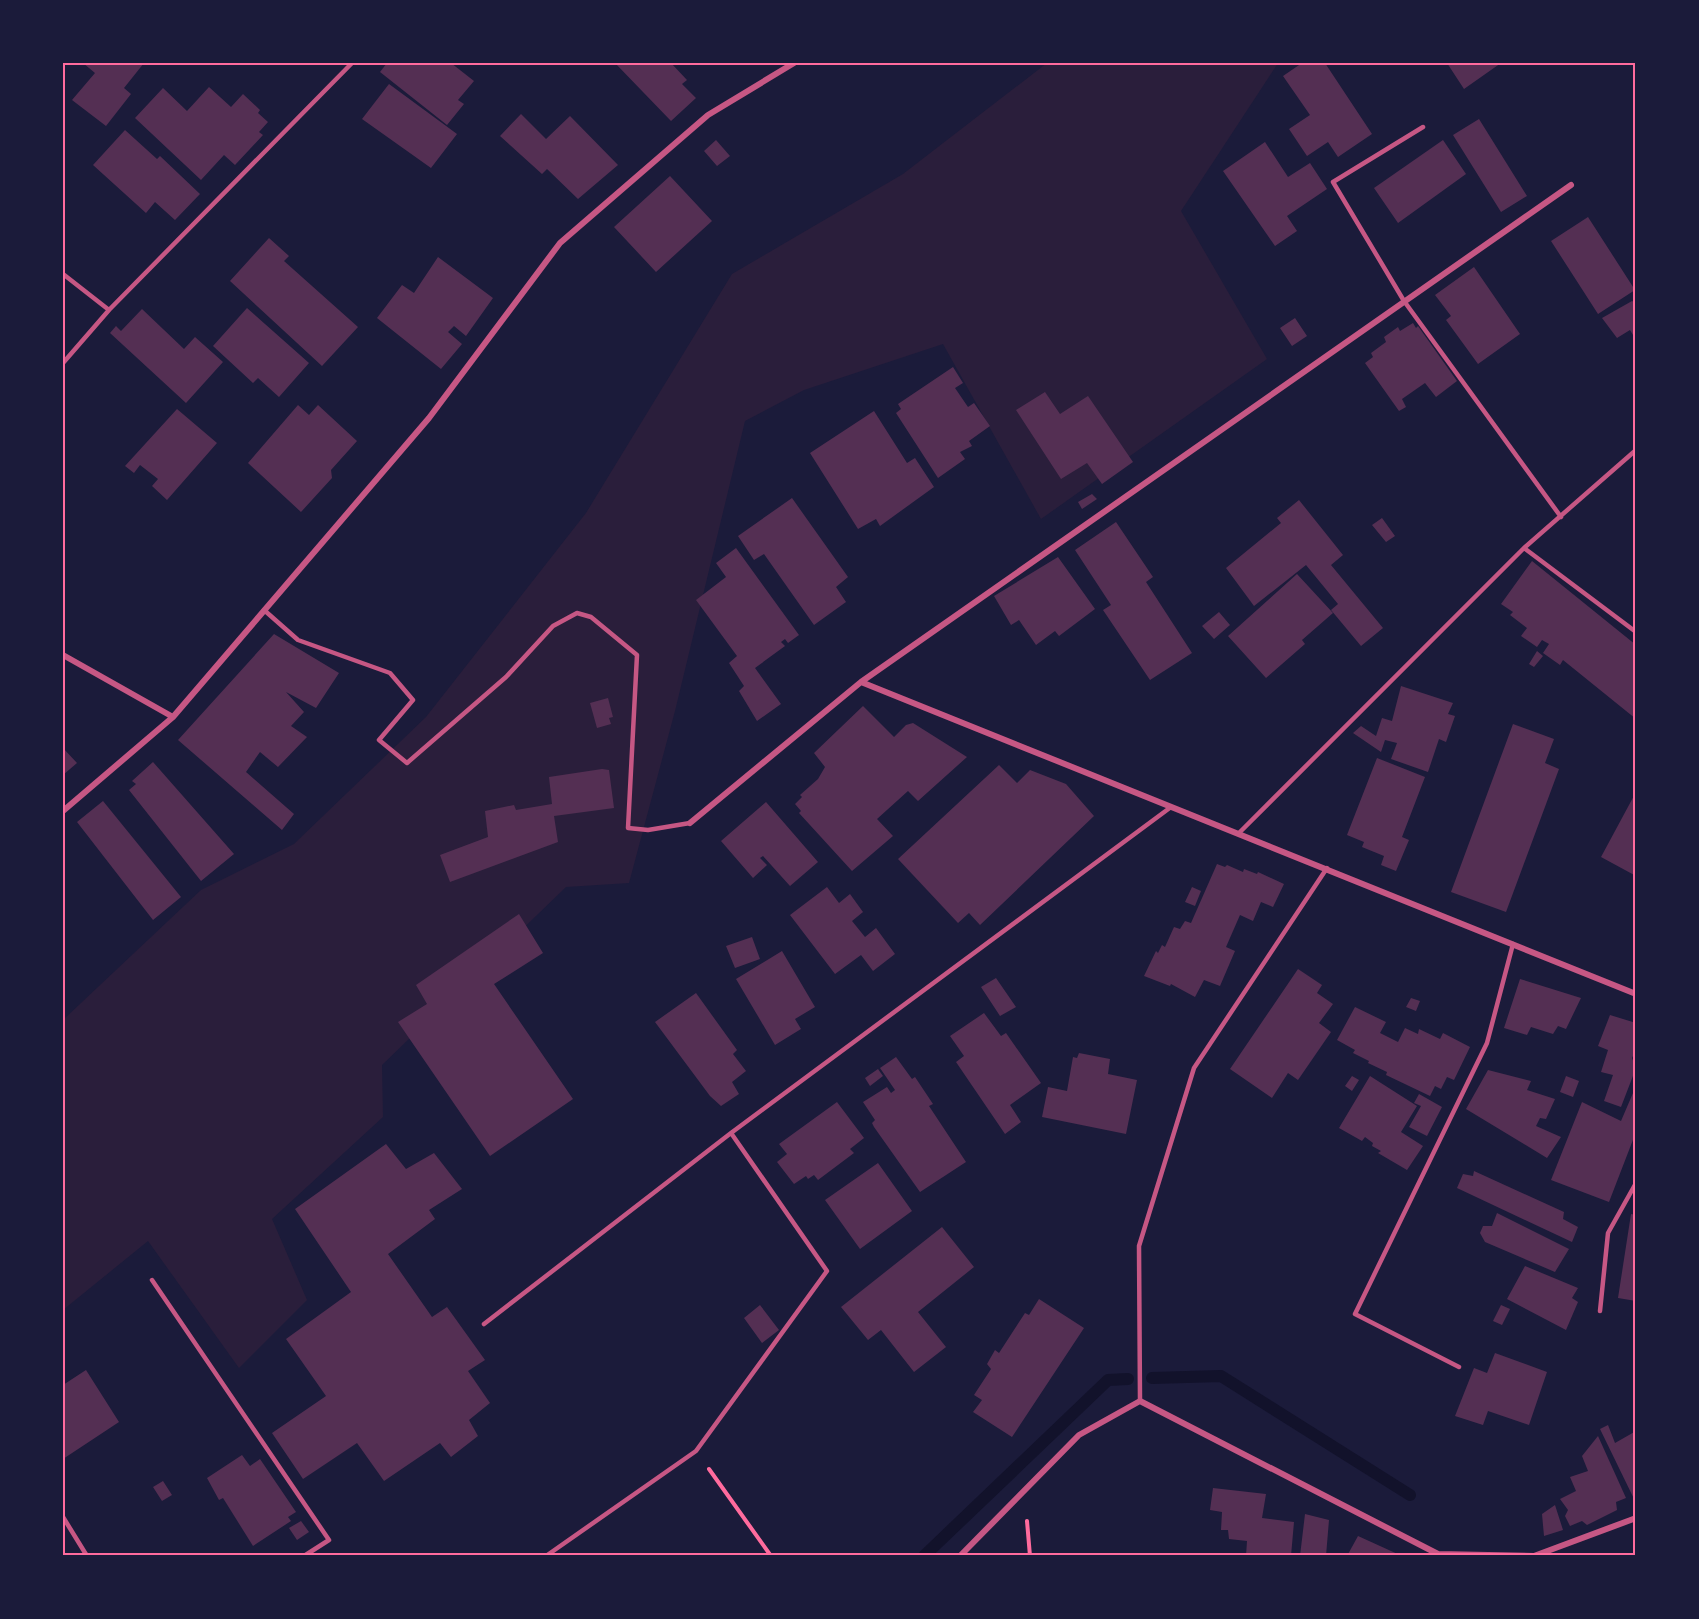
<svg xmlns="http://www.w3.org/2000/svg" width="1699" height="1619" viewBox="0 0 1699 1619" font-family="'Nunito Sans',sans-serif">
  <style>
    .green { fill: #2a1e3b }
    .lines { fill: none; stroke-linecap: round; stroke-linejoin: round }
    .stream { stroke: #12122b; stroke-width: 12 }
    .building { fill: #542f53 }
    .path { stroke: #ff6b9d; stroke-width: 4 }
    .service { stroke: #c65784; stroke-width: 4.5 }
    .minor { stroke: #c65784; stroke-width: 6 }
    .neatline { fill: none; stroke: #ff6b9d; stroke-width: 2 }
  </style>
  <rect width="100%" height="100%" fill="#1b1b3a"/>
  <path class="green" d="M1047,63H1278L1181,211L1267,359L1041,519L943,344L804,390L745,421L675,711L629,883L566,887L382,1065L383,1117L272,1219L307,1300L239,1368L148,1241L63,1310V1020L201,890L294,844L426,717L586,513L732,274L903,174Z"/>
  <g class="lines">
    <path class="stream" d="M1152,1378L1221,1376L1410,1495
      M924,1556L1108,1380L1128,1379"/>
  </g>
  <path class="building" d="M83,63H144L124,88L131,94L106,126L72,100L95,73Z
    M387,63H451L474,81L458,100L464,104L447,125L380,72Z
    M615,63H671L687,80L682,84L696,98L671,121Z
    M1302,63H1325L1372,134L1338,157L1328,142L1307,156L1289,129L1310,115L1283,76Z
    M1447,63H1501L1464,89Z
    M389,84L457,134L431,168L362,119Z
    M209,87L231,107L243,94L260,110L258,113L268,122L259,132L263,135L235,165L224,155L201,180L135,118L163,88L187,111Z
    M521,114L546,139L570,116L618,165L578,199L547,169L542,174L500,136Z
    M1479,119L1527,196L1501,212L1453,135Z
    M125,130L157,159L160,156L200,194L175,220L155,202L146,213L93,165Z
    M716,140L730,156L717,166L704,151Z
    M1443,140L1466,174L1398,223L1374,188Z
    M1265,142L1288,177L1310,163L1327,189L1287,216L1297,231L1275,246L1223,171Z
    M670,176L712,221L656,272L614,227Z
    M1588,217L1635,290L1598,314L1551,241Z
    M269,238L289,256L284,261L358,327L322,366L230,281Z
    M438,257L493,298L466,336L454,326L448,332L462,344L441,369L377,318L402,285L414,293Z
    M1474,267L1520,334L1478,364L1446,320L1451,316L1435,295Z
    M1632,301L1636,303V340L1630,330L1617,338L1602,318Z
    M247,308L309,363L279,397L258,378L253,383L213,346Z
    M142,309L184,349L195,337L223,362L186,403L110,333L116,326L121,331Z
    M1295,318L1307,336L1292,346L1280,328Z
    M1413,323L1416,328L1418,326L1457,381L1436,397L1425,383L1402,399L1406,407L1399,411L1365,363L1373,357L1371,353L1386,342L1384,337L1398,327L1400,331Z
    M953,367L963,383L955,388L968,407L974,403L990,426L969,441L972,446L960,452L965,459L938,478L896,413L901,409L898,404Z
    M1045,392L1060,414L1088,396L1133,462L1102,484L1087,463L1061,479L1016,410Z
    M298,405L309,415L318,405L357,441L331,470L332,478L301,512L248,463Z
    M177,409L217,443L167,500L152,486L158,479L140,465L134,473L125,466Z
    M874,411L907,463L915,458L934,487L880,526L876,519L858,529L810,453Z
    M1092,494L1097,499L1082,509L1078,502Z
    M792,498L848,577L836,587L846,602L814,625L764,554L754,560L738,536Z
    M1299,500L1343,555L1331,565L1383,628L1361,646L1331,610L1338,604L1306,565L1254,606L1226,568L1281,523L1277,518Z
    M1382,518L1395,536L1386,542L1372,525Z
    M1116,522L1153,577L1146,582L1192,653L1150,680L1103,610L1111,605L1075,550Z
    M736,548L799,635L788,643L785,639L781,642L785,646L755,668L781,704L757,721L739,691L744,686L729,663L737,656L696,600L726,577L716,563Z
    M1058,557L1095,609L1059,636L1055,631L1036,645L1019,620L1011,625L994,596Z
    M1532,561L1636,645V719L1563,660L1560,665L1543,653L1549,644L1542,640L1537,647L1521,636L1527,628L1510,615L1513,612L1501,604Z
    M1297,574L1333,613L1302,640L1305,644L1266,678L1228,636Z
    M1219,612L1230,625L1214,639L1202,626Z
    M274,634L339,673L316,708L286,692L304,712L291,726L307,737L278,767L260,752L246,772L294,814L282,830L178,740Z
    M1537,651L1543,656L1534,667L1529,664Z
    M1401,686L1453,703L1448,714L1455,716L1446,742L1439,739L1428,772L1391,759L1397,743L1385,740L1381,752L1353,733L1361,726L1376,736L1382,718L1392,721Z
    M608,698L613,717L609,718L611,724L597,728L590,703Z
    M863,706L894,737L906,725L913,723L967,757L918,801L908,791L877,819L893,836L852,871L799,813L801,811L795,804L802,797L800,795L818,779L825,767L814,753Z
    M1513,724L1554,739L1545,763L1559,769L1506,912L1451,892Z
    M63,748L77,763L63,775Z
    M1377,758L1425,777L1402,837L1409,840L1396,871L1381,865L1384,856L1362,847L1364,842L1347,835Z
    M153,762L234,854L201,881L129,790L136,784L132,781Z
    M999,765L1017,783L1030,770L1066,784L1094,816L980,925L969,913L958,923L898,859Z
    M602,769L609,770L614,808L554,816L558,842L450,882L440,855L488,837L485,811L514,805L516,810L552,804L549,777Z
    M1636,792V876L1601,857Z
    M103,801L181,897L153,920L77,822Z
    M766,802L818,862L790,886L763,856L760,858L767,865L753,878L721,841Z
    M1217,864L1225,867L1227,865L1243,872L1244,869L1257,874L1258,872L1284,884L1273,907L1261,902L1253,921L1240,915L1226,947L1235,951L1220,986L1204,980L1195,997L1171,984L1170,986L1144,976L1156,951L1158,953L1162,945L1165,947L1174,927L1180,929L1185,921L1191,923Z
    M827,887L839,903L850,894L863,912L852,921L865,937L876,928L895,954L873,971L861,955L835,974L790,915Z
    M1192,887L1201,891L1195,906L1185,902Z
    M519,914L543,953L494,984L573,1099L490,1156L398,1022L427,1004L416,985Z
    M752,937L760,959L735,968L726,946Z
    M782,951L815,1007L795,1019L801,1029L775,1045L736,979Z
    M1298,969L1322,985L1317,993L1333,1004L1319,1023L1331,1032L1298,1080L1288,1073L1272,1098L1230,1069Z
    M996,978L1016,1007L1000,1016L981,987Z
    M1520,979L1581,998L1566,1029L1558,1026L1553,1034L1531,1027L1527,1035L1504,1028Z
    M696,993L737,1050L733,1054L746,1071L732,1082L739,1094L721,1106L710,1096L655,1022Z
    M1411,998L1420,1001L1416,1011L1406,1007Z
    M1355,1007L1386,1022L1380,1033L1398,1042L1405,1028L1418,1034L1419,1029L1440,1039L1443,1033L1470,1047L1454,1080L1447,1077L1441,1089L1435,1086L1430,1096L1386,1075L1387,1072L1368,1063L1369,1061L1353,1053L1355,1050L1337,1040Z
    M984,1013L1001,1036L1006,1033L1041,1083L1010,1105L1021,1122L1005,1134L956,1062L964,1056L950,1036Z
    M1610,1015L1636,1023V1050L1632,1058L1636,1068L1621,1107L1604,1101L1613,1075L1601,1072L1608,1050L1598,1046Z
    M1079,1053L1110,1059L1108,1074L1137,1080L1126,1134L1042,1117L1048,1087L1067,1091L1073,1057L1077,1058Z
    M896,1057L912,1079L915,1077L933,1104L929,1106L966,1162L920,1192L874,1127L872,1123L875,1120L863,1102L887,1087L891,1093L895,1090L880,1068Z
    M878,1069L883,1076L870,1086L865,1078Z
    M1488,1070L1531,1081L1527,1090L1555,1099L1546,1119L1540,1118L1536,1126L1561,1137L1547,1158L1466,1109Z
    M1352,1076L1359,1080L1352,1091L1345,1086Z
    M1370,1076L1417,1106L1401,1132L1423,1146L1407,1170L1378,1153L1381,1151L1372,1146L1373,1143L1365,1137L1362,1141L1339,1128Z
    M1566,1076L1579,1081L1573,1097L1560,1092Z
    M1636,1086V1132L1609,1202L1551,1180L1582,1102L1621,1121Z
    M1419,1094L1442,1107L1427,1136L1409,1127L1421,1106L1414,1103Z
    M837,1102L864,1138L850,1149L854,1153L818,1180L814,1175L808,1179L806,1176L794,1184L777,1162L787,1154L779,1144Z
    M386,1144L406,1169L434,1153L462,1189L429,1210L435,1219L388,1254L432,1317L447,1307L485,1360L468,1371L490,1403L469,1420L478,1436L451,1457L440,1443L384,1481L357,1443L303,1479L272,1433L326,1396L286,1339L351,1292L295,1209Z
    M878,1163L912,1211L860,1249L825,1200Z
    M1474,1171L1564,1212L1563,1219L1578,1227L1572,1242L1457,1188L1463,1174L1473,1176Z
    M1497,1213L1569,1249L1555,1272L1485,1242L1480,1233L1483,1226H1492Z
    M1631,1214L1636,1215V1301L1618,1298Z
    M942,1227L974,1267L918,1312L946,1347L914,1372L881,1330L868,1340L841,1307Z
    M1525,1266L1578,1288L1572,1298L1578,1302L1566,1330L1507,1299Z
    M1039,1299L1084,1328L1012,1437L973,1412L982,1400L974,1395L991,1369L987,1364L995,1350L999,1353L1025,1313L1029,1315Z
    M760,1305L779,1330L762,1343L744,1318Z
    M1501,1305L1510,1309L1502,1325L1493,1321Z
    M1495,1353L1547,1372L1529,1425L1488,1411L1483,1425L1455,1416L1474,1368L1487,1373Z
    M86,1370L119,1422L63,1459V1385Z
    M1608,1425L1615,1443L1636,1431V1503L1600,1429Z
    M1598,1436L1626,1498L1616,1502L1617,1510L1587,1525L1582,1521L1570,1526L1565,1516L1568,1510L1560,1499L1576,1491L1570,1477L1588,1471L1582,1456Z
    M242,1455L250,1466L260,1459L296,1512L288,1517L291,1521L253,1546L223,1498L219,1500L207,1478Z
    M163,1481L172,1495L162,1501L153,1487Z
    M1213,1488L1266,1494L1262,1518L1294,1522L1291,1556H1246L1247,1541L1229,1539L1228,1530H1221L1222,1512L1210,1510Z
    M1555,1505L1563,1530L1544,1536L1542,1514Z
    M1305,1514L1329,1520L1326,1556H1300Z
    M301,1521L309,1532L297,1540L289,1528Z
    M1358,1536L1402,1556H1347Z"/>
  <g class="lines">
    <path class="path" d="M709,1469L771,1556
      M1027,1521L1030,1556"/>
    <path class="service" d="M1423,127L1333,182L1404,301L1561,517
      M63,274L109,310
      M63,363L109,310L352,63
      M1524,548L1636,632
      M264,610L298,640L390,673L413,700L379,740L407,763L506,677L553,626L577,613L591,617L637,655L628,828L648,830L690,823
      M1239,833L1524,548L1636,450
      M152,1280L329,1540L304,1556
      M1600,1311L1608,1233L1636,1183
      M484,1324L731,1133
      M1459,1367L1355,1314L1487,1043L1513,944
      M1140,1401L1139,1246L1194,1068L1327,868
      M63,1517L87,1556
      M546,1556L696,1451L827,1271L731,1133L1171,807"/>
    <path class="minor" d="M63,655L173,717
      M861,682L1636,994
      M63,811L173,717L429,418L560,243L708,115L794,63
      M690,823L861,682L1571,185
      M960,1556L1079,1435L1140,1401L1438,1554L1534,1556L1636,1518"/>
  </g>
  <rect width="1699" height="1619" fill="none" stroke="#1b1b3a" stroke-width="129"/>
  <rect x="64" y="64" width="1570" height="1490" class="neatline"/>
</svg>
